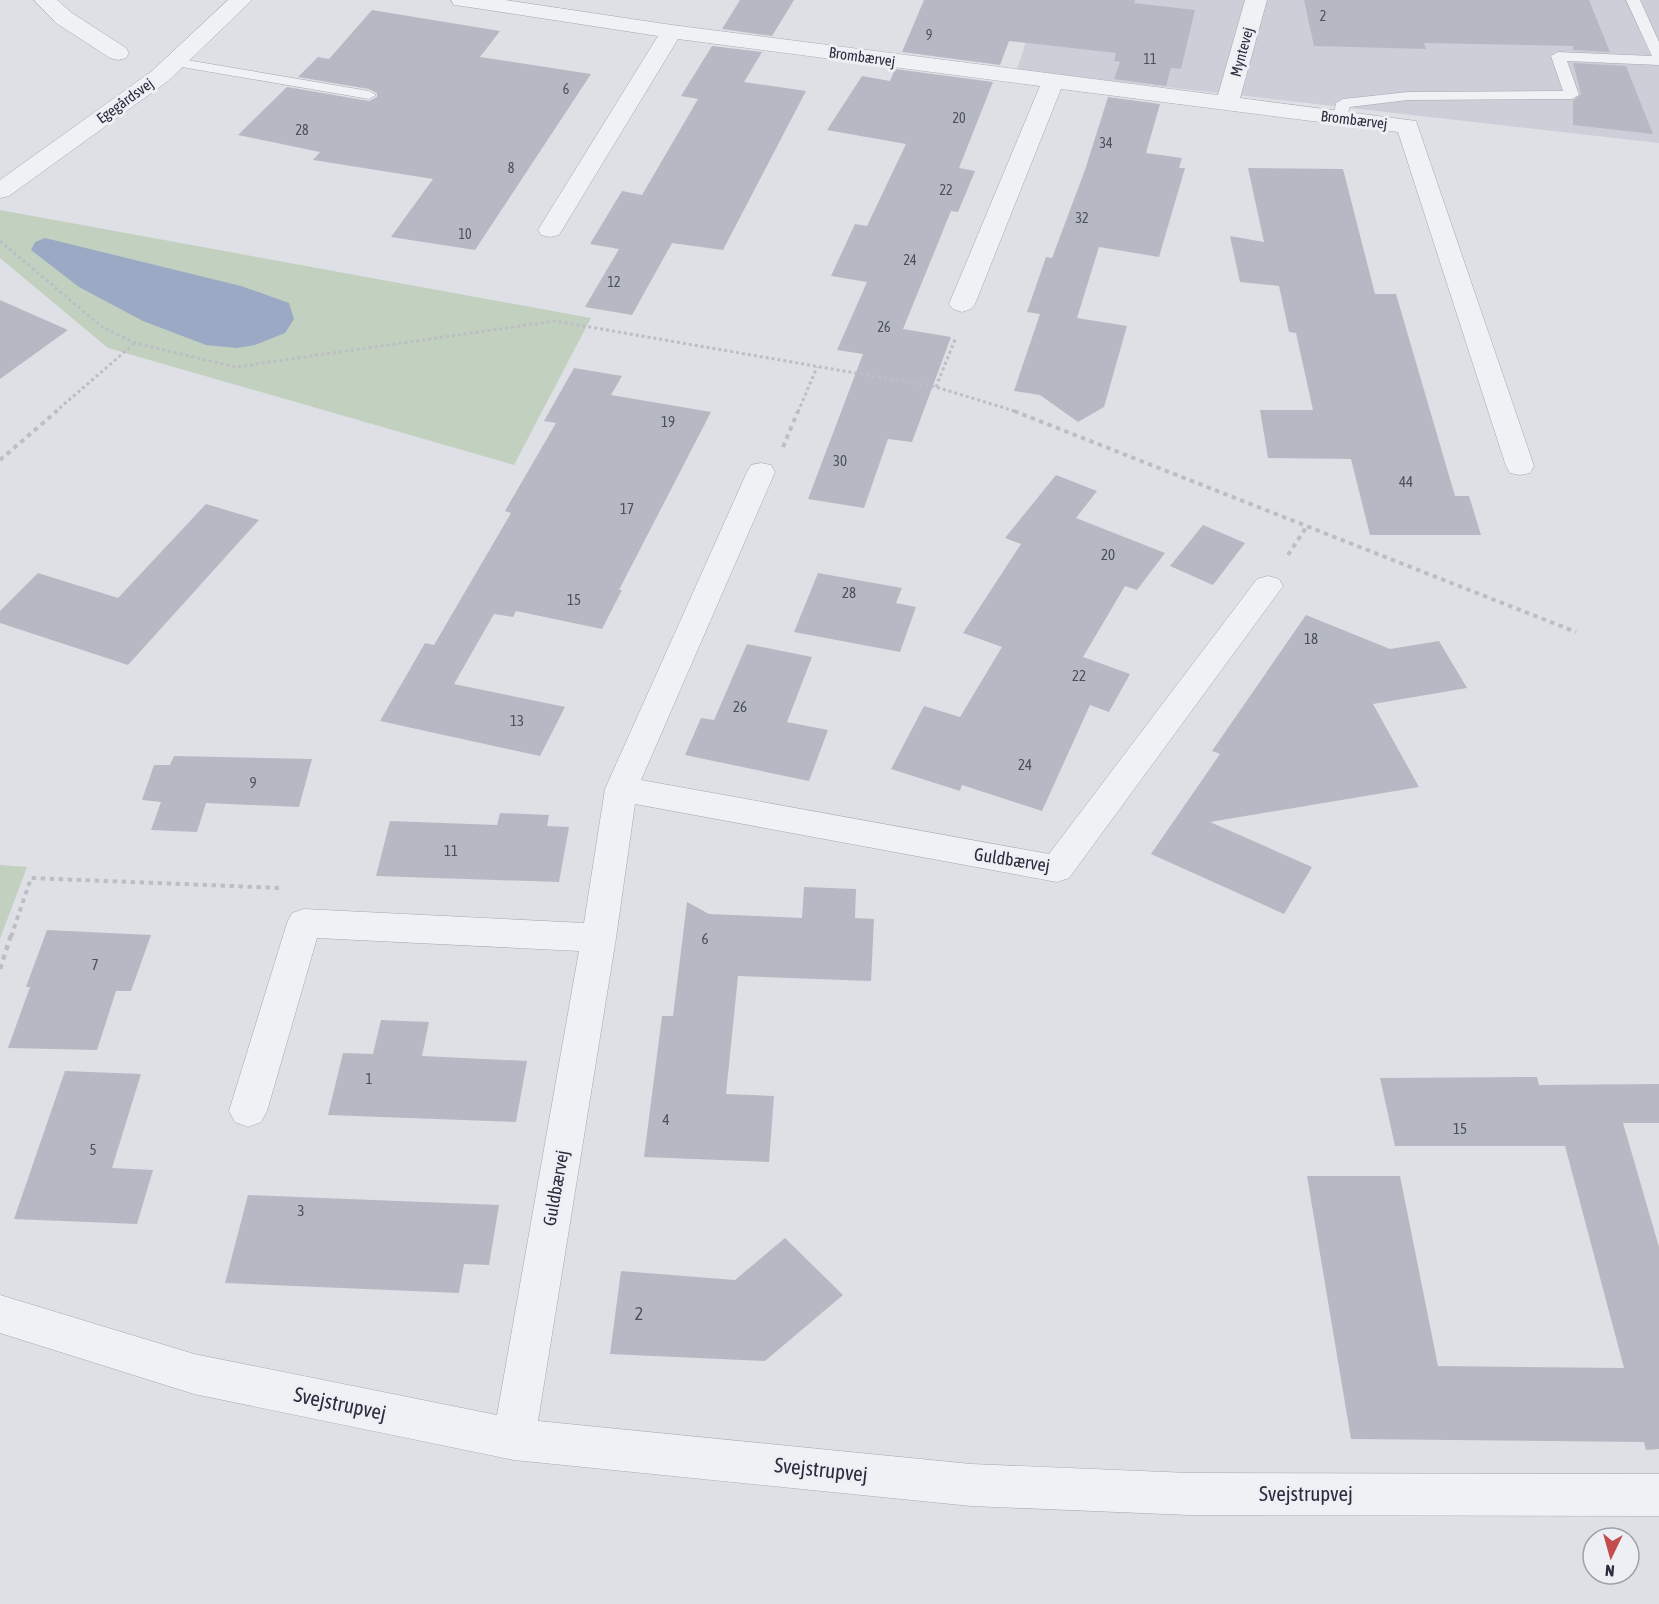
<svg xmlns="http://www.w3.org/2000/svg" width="1659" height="1604" viewBox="0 0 1659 1604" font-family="'Asap Condensed',sans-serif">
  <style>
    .built { fill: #cccfd8 }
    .green { fill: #c2d0c0 }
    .water { fill: #9ca9c4 }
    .building { fill: #b6b9c3 }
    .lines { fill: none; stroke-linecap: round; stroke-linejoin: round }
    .lane-casing { stroke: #a4a7b0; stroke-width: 1 }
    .street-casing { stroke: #a4a7b0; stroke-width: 1 }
    .path-far2 { stroke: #bcbec5; stroke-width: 3; stroke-dasharray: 3 3; stroke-linecap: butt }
    .path-far1 { stroke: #bcbec5; stroke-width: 4; stroke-dasharray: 4.5 4.5; stroke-linecap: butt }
    .path { stroke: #bcbec5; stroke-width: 4.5; stroke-dasharray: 5 5; stroke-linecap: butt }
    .lane { fill: #f0f1f5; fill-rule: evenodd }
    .street { fill: #f0f1f5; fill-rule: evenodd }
    .labels { text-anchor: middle; stroke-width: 6; stroke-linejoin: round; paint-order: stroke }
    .far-number-label { font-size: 14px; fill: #4c505e }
    .far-street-label { font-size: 15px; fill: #292d3c; stroke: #edeff4 }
    .number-label { font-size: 15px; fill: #4c505e }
    .street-label { font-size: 18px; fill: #292d3c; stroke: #edeff4 }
    .near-number-label { font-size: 18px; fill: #4c505e }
    .near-street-label { font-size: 21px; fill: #292d3c; stroke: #edeff4 }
  </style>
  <rect width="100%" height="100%" fill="#dee0e6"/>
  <path class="built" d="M1039,0H1659V143L1017,70Z"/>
  <path class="green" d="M0,210L591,318L514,465L108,348L0,258Z
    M0,865L27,867L0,939Z"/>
  <path class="water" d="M45,238L241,286L289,303L294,319L285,333L255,345L237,348L206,345L143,321L79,287L31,250L35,242Z"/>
  <path class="building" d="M740,0H794L772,36L722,29Z
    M924,0H1135L1134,3L1195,10L1181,69L1171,68L1166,86L1114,79L1120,62L1114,61L1116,53L1009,41L1000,65L902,52Z
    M1304,0H1589L1610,52L1573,50V46L1424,43L1426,49L1314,46Z
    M372,10L500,31L480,57L591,74L475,250L391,237L433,179L313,160L320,152L238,135L287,87L369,101L377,97V93L369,89L298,77L318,57L329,59Z
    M712,46L762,52L744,82L806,91L723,250L672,243L632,315L585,307L619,249L590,244L622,191L642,195L698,99L681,96Z
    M1573,63L1626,66L1653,134L1573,125V101L1581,94Z
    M895,69L993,82L959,168L975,171L958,212L951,211L903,329L951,337L912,442L888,439L864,508L808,499L863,354L837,350L867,282L831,276L855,224L867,226L906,144L827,130L862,76L890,81Z
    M1108,97L1160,104L1146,153L1182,158L1179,168H1185L1159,257L1099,247L1077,318L1127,326L1104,407L1078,422L1040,395L1014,391L1040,314L1027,312L1046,257L1052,258L1085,170Z
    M1248,168L1343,169L1375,294H1396L1455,496H1469L1481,535H1370L1351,459L1268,458L1260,410H1313L1296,333L1289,332L1279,286L1240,282L1230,236L1264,242Z
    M0,300L68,330L0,379Z
    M574,368L622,376L611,395L711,412L619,590H622L602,629L516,611L513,617L494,614L454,684L565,707L540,756L380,721L425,643L434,645L511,513L505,511L556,423L544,421Z
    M1056,475L1097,491L1076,518L1165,553L1137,590L1125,586L1083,657L1130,674L1109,712L1090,705L1042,811L962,785L960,791L891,769L924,706L960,717L1002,647L963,633L1021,544L1005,538Z
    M206,504L259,520L128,665L0,623V611L38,573L118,598Z
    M1203,525L1245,543L1213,585L1170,566Z
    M818,573L902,588L896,603L916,607L900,652L794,632Z
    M1306,615L1390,649L1439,641L1467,688L1373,704L1419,787L1210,822L1312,867L1284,914L1151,854L1220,754L1212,751Z
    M747,644L812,657L787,722L828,730L809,781L685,755L701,718L714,720Z
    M174,756L312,759L299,807L206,803L197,832L151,830L161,802L142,800L154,765H170Z
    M500,813L549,815L547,826L569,827L559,882L376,876L390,821L497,825Z
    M804,887L856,889L855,918L874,919L871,981L738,976L726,1094L774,1096L769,1162L644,1157L662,1016H673L687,902L709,914L802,918Z
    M47,930L151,935L131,991H116L97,1050L8,1048L30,987H26Z
    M381,1020L429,1022L422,1056L527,1061L516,1122L328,1115L343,1053L373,1054Z
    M65,1071L141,1074L112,1168L153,1170L137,1224L14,1219Z
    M1537,1077L1539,1085L1659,1084V1123H1623L1659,1247V1449L1646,1450L1644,1442L1351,1439L1307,1176H1400L1438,1366L1624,1368L1565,1146H1395L1380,1078Z
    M248,1195L499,1205L489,1265L464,1264L459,1293L225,1283Z
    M785,1238L843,1295L765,1361L610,1354L621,1271L735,1280Z"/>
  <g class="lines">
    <g class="lane-casing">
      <path id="lane" d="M1626,0H1640L1659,42V65L1567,61L1579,95L1572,99L1408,100L1350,107L1345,122L1340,123L1333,119L1336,103L1343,99L1408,92L1563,91L1551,56L1558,52L1652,56Z
        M175,58L369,91L376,95L369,99L170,65L168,62Z"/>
    </g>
    <g class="street-casing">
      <path id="street" d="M34,0H57L72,13L126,48L129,53L126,58L118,60L110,58L56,23Z
        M228,0H252L168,81L9,196L0,198V180L152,71Z
        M451,0H505L672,25L1218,95L1245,0H1267L1240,98L1416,121L1534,466L1530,473L1520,475L1510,473L1506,466L1398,132L1061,89L975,304L971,309L962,312L953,309L949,304L1040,86L678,39L562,230L559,235L550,237L541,235L538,230L658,36L462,6L454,5Z
        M761,463L771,465L775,472L641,780L1049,854L1257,579L1268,576L1279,579L1283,586L1069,878L1057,882L635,804L616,938L538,1421L971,1464L1189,1473L1659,1474V1516L1189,1515L971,1506L514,1460L194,1394L0,1333V1295L194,1354L497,1415L579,951L317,938L267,1111L261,1122L248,1127L235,1122L229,1111L287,923L292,913L304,909L584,923L605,789L747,472L751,465Z"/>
    </g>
    <path class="path-far2" d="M0,241L102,327L135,343L235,367L555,321L936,387L1018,412
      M936,387L956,337
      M55,412L135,343
      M798,412L817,367"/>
    <path class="path-far1" d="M1014,411L1576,632
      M783,447L798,411
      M0,460L57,411
      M1288,555L1307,526
      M11,937L31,878L282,888"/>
    <path class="path" d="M0,969L11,935"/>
    <use href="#lane" class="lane"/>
    <use href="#street" class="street"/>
  </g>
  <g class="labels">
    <g class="far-number-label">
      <text x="1323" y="21">2</text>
      <text x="929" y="40">9</text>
      <text x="1150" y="64">11</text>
      <text x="566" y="94">6</text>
      <text x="959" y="123">20</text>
      <text x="302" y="135">28</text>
      <text x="1106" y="148">34</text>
      <text x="511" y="173">8</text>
      <text x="946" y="195">22</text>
      <text x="1082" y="223">32</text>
      <text x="465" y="239">10</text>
      <text x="910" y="265">24</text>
      <text x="614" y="287">12</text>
      <text x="884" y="332">26</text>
    </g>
    <g class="far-street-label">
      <text transform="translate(1242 52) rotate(-75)" y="5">Myntevej</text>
      <text transform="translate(862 57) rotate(8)" y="5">Brombærvej</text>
      <text transform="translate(125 101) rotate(-36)" y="5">Egegårdsvej</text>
      <text transform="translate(1354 120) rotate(7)" y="5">Brombærvej</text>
    </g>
    <g class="number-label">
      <text x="668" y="427">19</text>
      <text x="840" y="466">30</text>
      <text x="1406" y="487">44</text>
      <text x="627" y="514">17</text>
      <text x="1108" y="560">20</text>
      <text x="849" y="598">28</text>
      <text x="574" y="605">15</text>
      <text x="1311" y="644">18</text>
      <text x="1079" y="681">22</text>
      <text x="740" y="712">26</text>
      <text x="517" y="726">13</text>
      <text x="1025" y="770">24</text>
      <text x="253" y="788">9</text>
      <text x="451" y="856">11</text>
      <text x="705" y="944">6</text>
      <text x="95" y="970">7</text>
      <text x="369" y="1084">1</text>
      <text x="666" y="1125">4</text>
      <text x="1460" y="1134">15</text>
      <text x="93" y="1155">5</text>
      <text x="301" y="1216">3</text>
    </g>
    <g class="street-label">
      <text transform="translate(1012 860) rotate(9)" y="6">Guldbærvej</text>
      <text transform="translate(556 1188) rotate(-80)" y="6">Guldbærvej</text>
    </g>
    <g class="near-number-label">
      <text x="639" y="1320">2</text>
    </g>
    <g class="near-street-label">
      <text transform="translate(340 1404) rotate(12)" y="7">Svejstrupvej</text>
      <text transform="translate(821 1470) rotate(6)" y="7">Svejstrupvej</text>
      <text x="1306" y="1501">Svejstrupvej</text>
    </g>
  </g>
  <g transform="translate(1611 1556) rotate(185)"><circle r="28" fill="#edeff4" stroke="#9fa1aa" stroke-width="1.5"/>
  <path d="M0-4.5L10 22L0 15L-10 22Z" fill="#c34c4c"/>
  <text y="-9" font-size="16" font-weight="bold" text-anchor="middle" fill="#292d3c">N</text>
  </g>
</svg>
